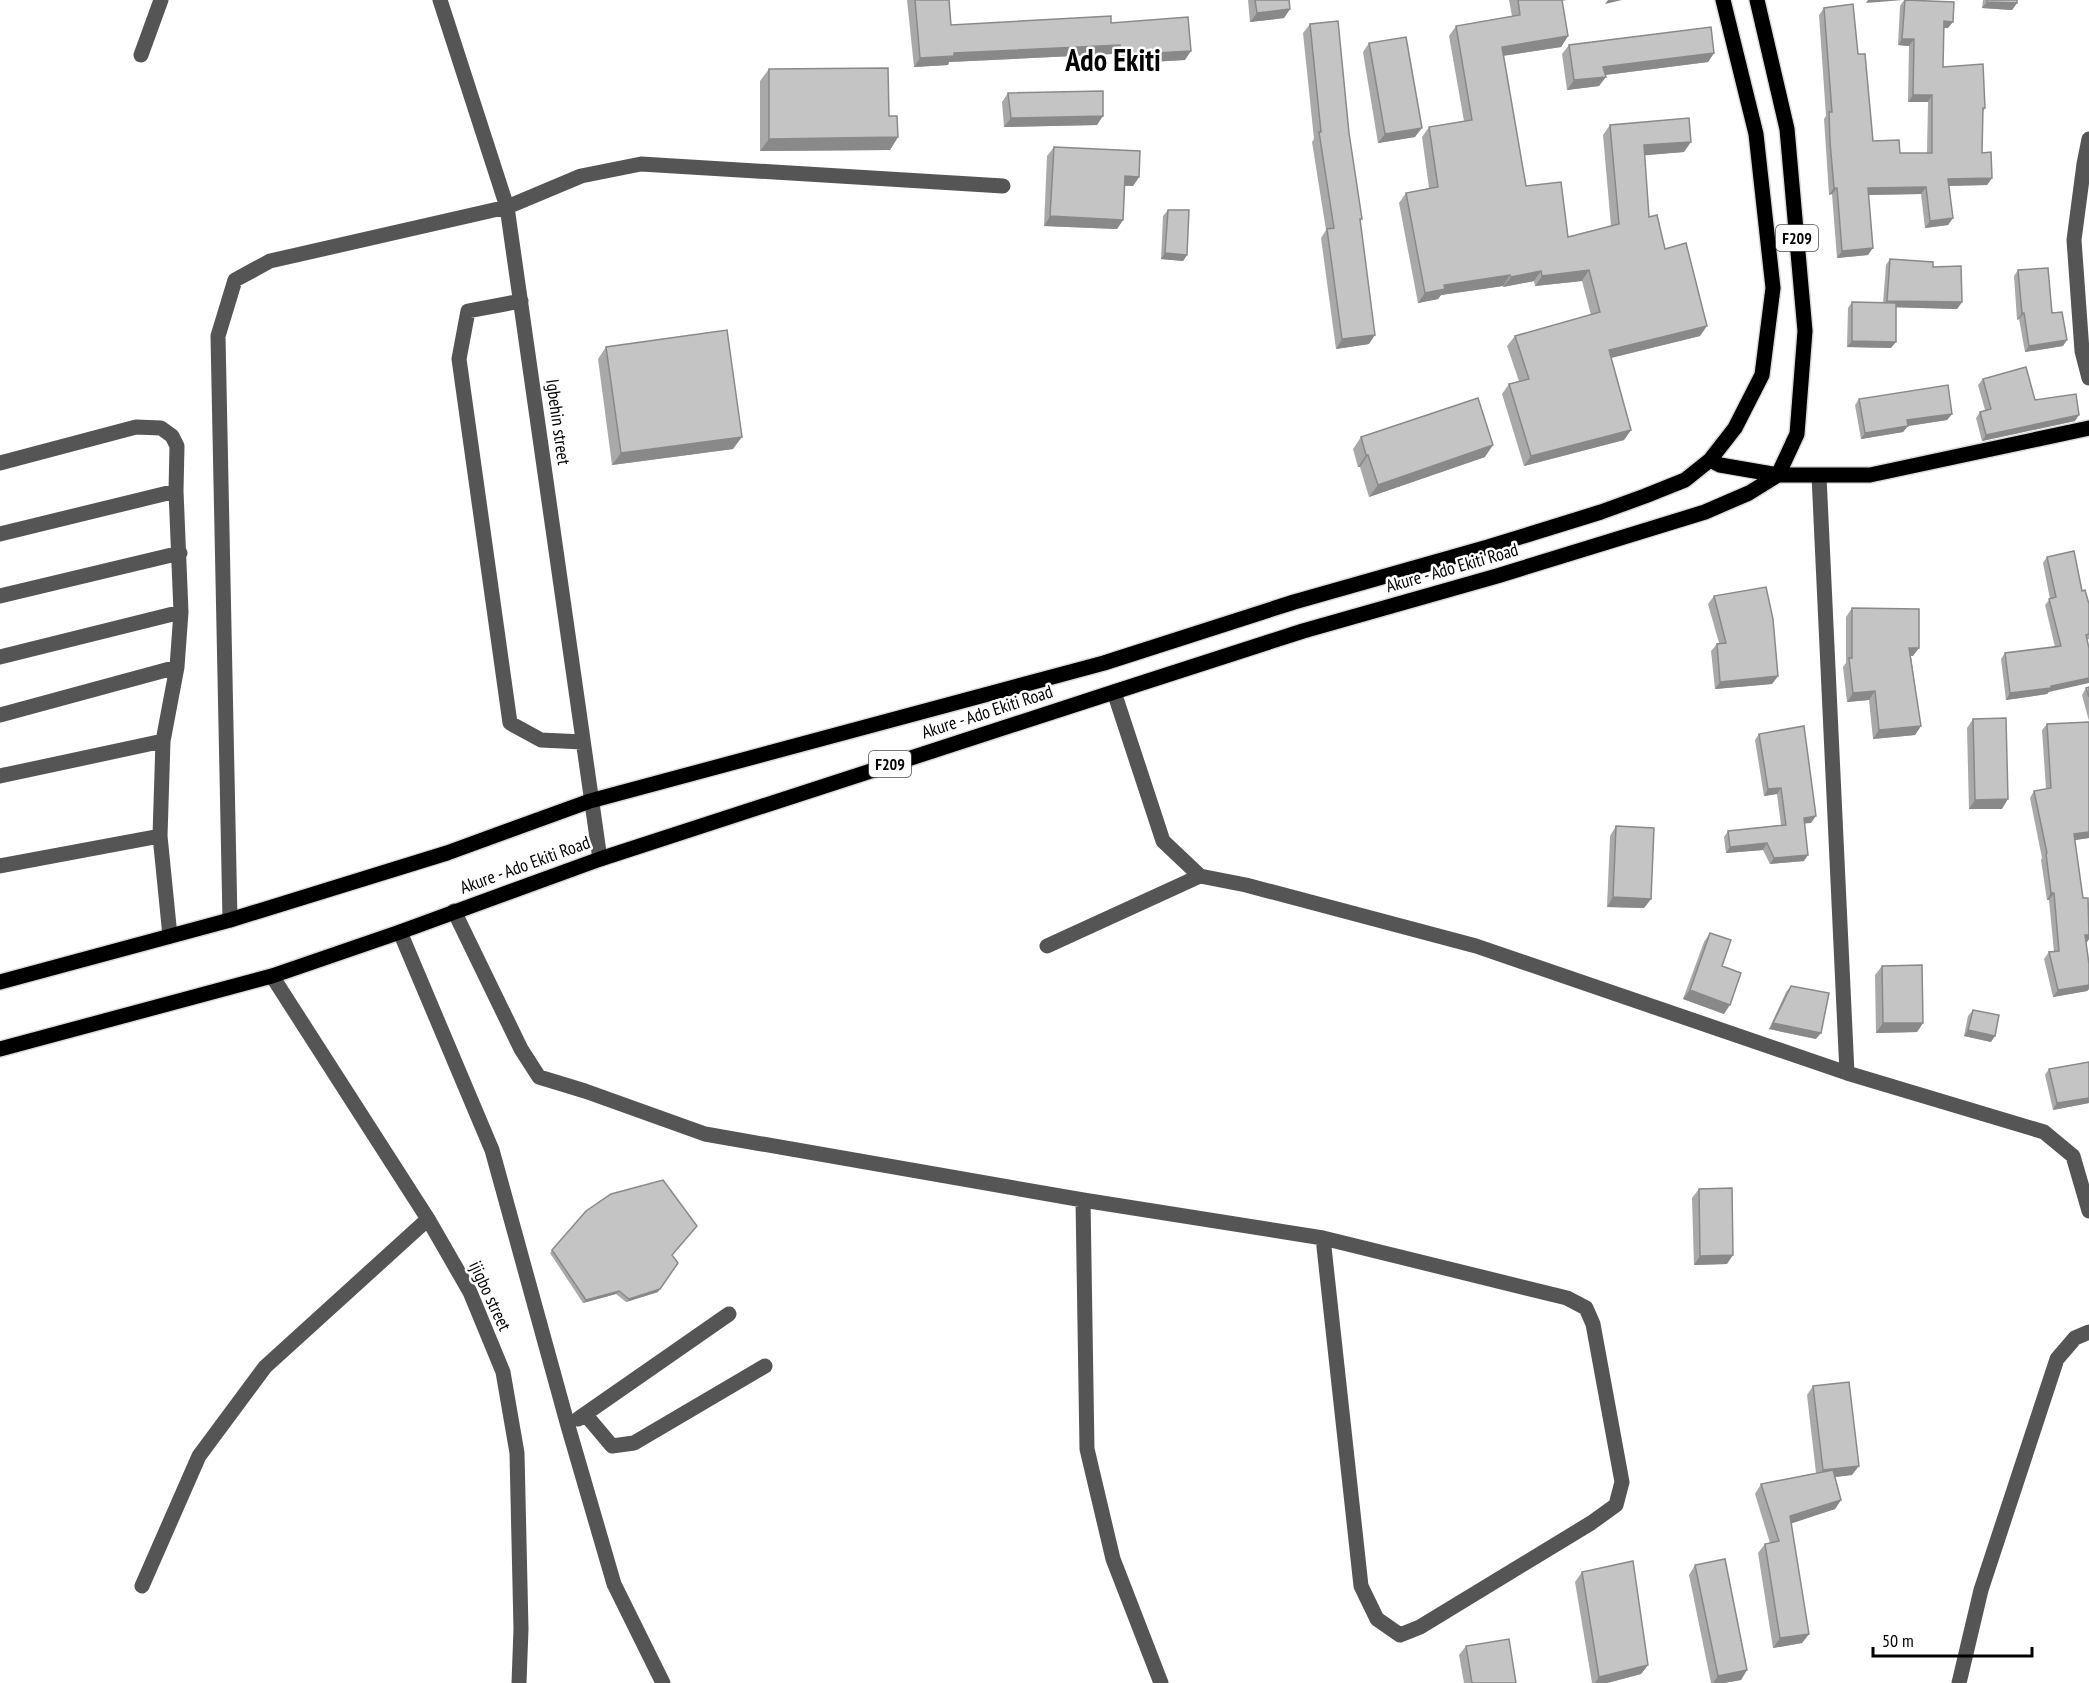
<svg xmlns="http://www.w3.org/2000/svg" width="2089" height="1683" viewBox="0 0 2089 1683" font-family="'PT Sans Narrow',sans-serif">
  <style>
    .lines { fill: none; stroke-linecap: round; stroke-linejoin: round }
    .major-casing { stroke: #dbdbdb; stroke-width: 18 }
    .minor { stroke: #555; stroke-width: 15 }
    .major { stroke: #000; stroke-width: 15 }
    .wall { fill: #a9a9a9 }
    .shaded-wall { fill: #898989 }
    .building { fill: #c4c4c4; stroke: #898989; stroke-width: 1.5 }
    .labels { text-anchor: middle; stroke-width: 5; stroke-linejoin: round; paint-order: stroke }
    .shield { fill: #fff; stroke: #4c4c4c; stroke-width: 1.5 }
    .shield-label { font-size: 16px; font-weight: bold; fill: #000 }
    .street-label { font-size: 18px; fill: #000; stroke: #fff }
    .town-label { font-size: 30px; font-weight: bold; fill: #000; stroke: #fff }
  </style>
  <rect width="100%" height="100%" fill="#fff"/>
  <g class="lines">
    <g class="major-casing">
      <path id="major" d="M1757,0L1787,129L1805,331L1797,434L1778,475
        M1710,460L1720,465L1778,475H1870L2089,428
        M0,982L230,920L447,853L590,801L1104,663L1294,602L1488,547L1601,512L1645,496L1685,480L1710,460L1735,428L1762,375L1773,288L1756,134L1723,0
        M0,1049L272,976L400,932L600,859L1114,692L1303,631L1497,576L1705,512L1749,493L1778,475"/>
    </g>
    <path class="minor" d="M440,0L507,207L600,859
      M141,55L161,0
      M2089,139L2084,164L2074,240L2082,351L2089,378
      M521,301L468,311L459,359L510,723L541,740L583,742
      M0,463L136,427L161,428L172,436L177,446L176,491L181,612L177,667L163,741L160,836L170,936
      M1819,476L1847,1073L2044,1132L2073,1156L2089,1211
      M0,534L176,491
      M0,596L180,553
      M0,657L181,612
      M1114,692L1163,841L1200,876L1246,885L1476,946L1847,1073
      M0,715L177,667
      M0,776L163,741
      M0,866L160,836
      M454,911L521,1049L539,1077L585,1091L705,1134L1083,1200L1323,1238L1567,1298L1586,1308L1593,1324L1622,1482L1616,1505L1591,1523L1420,1627L1400,1635L1377,1619L1361,1586L1323,1238
      M230,920L218,336L235,280L270,261L507,207L581,176L641,164L1003,186
      M400,932L492,1150L568,1426L614,1584L663,1683
      M1047,946L1200,876
      M272,976L428,1219L470,1292L503,1372L517,1453L521,1629L519,1683
      M1083,1200L1087,1449L1113,1559L1161,1683
      M585,1414L612,1446L634,1443L765,1366
      M578,1419L729,1314
      M142,1586L199,1456L265,1367L428,1219
      M1959,1683L1981,1590L2057,1359L2075,1338L2089,1332"/>
    <use href="#major" class="major"/>
  </g>
  <path class="wall" d="M907,0H949L951,25L1111,23L1185,60L1114,64L1113,54L949,62L948,65L914,67Z
    M1248,0H1289L1290,9L1284,18L1250,22Z
    M1509,0H1567L1562,1L1568,36L1561,47L1503,56L1526,186L1568,237L1611,226L1603,135L1610,125L1684,152L1644,155L1649,217L1665,249L1700,336L1611,358L1631,430L1624,440L1524,466L1502,394L1509,384L1519,381L1507,346L1515,336L1591,315L1582,281L1535,286L1534,281L1503,287V286L1441,295L1438,299L1418,303L1399,203L1406,193L1429,188L1422,137L1429,127L1464,121L1449,36L1456,26L1512,16Z
    M1904,0H1920L1948,28H1944L1943,67L1985,108L1983,112L1982,153L1992,178L1987,185L1949,186L1953,218L1948,225L1925,228L1921,194L1869,195L1868,255L1837,258L1832,194L1829,195L1826,149L1824,119L1826,116L1819,15L1824,8L1858,54L1873,141L1900,153H1927L1928,102H1908L1909,46L1898,45L1900,6Z
    M1983,0H2017V3L2012,10L1982,8Z
    M1310,24L1349,133L1360,222L1369,344L1336,349L1321,238L1326,230L1312,142L1314,139L1303,33Z
    M1369,43L1415,137L1378,143L1363,52Z
    M1569,45L1714,53L1708,62L1605,75L1599,86L1567,90L1562,54Z
    M769,69L889,116L898,137L890,150L760,151V81Z
    M1008,93L1097,125L1004,127L1002,102Z
    M1054,147L1139,177L1133,186H1125L1123,220L1117,229L1044,226L1047,156Z
    M1168,210L1187,255L1183,261L1161,259L1163,216Z
    M1890,259L1933,267L1962,302L1957,309L1896,307L1891,348L1847,347L1848,308L1852,302L1883,303L1886,265Z
    M2018,270L2052,313L2063,346L2025,352L2019,319L2017,320L2014,276Z
    M606,347L733,449L612,465L598,359Z
    M1983,379L2035,400L2075,421L1982,441L1976,418L1980,412L1985,410L1978,385Z
    M1859,399L1952,414L1947,420L1908,426L1903,432L1861,439L1855,405Z
    M1361,437L1485,457L1369,497L1360,467H1358L1353,449Z
    M2047,557L2082,591L2089,604V639L2087,640L2047,694L2006,700L2001,659L2005,653L2055,647L2045,605L2050,599L2043,563Z
    M1714,596L1778,676L1772,684L1715,689L1711,651L1717,644L1719,643L1708,604Z
    M1852,608L1913,656H1911L1921,726L1915,735L1873,739L1869,700L1847,702L1843,667L1846,663V617Z
    M2089,687V721L2082,695L2086,688Z
    M1973,719L2002,809H1969L1967,728Z
    M2047,724L2089,838L2075,840L2083,898L2089,903V939L2087,942H2086L2089,964V989L2087,991L2053,997L2044,959L2049,952H2054L2049,900H2047L2041,860L2042,858L2030,798L2034,791L2046,789L2042,730Z
    M1759,734L1811,823H1804V861L1770,864L1763,850L1726,853L1724,837L1728,831L1781,825L1777,794L1764,796L1755,740Z
    M1616,826L1651,899L1644,908L1607,907L1610,836Z
    M1710,933L1724,1014L1683,999L1704,942Z
    M1882,966L1923,1023L1917,1032L1876,1033L1875,975Z
    M1791,986L1816,1039L1769,1029L1786,992Z
    M1973,1010L1991,1042L1964,1036L1968,1016Z
    M2089,1062V1103L2053,1110L2045,1075L2049,1069Z
    M1699,1189L1727,1264L1694,1265L1692,1198Z
    M552,1250L672,1256L658,1292L626,1302L616,1294L583,1303L550,1253Z
    M1813,1386L1852,1475L1835,1477L1841,1500L1835,1509L1791,1523L1809,1634L1802,1643L1773,1648L1758,1553L1765,1544L1770,1543L1755,1494L1761,1484L1816,1473L1807,1395Z
    M1695,1565L1747,1670L1741,1680L1724,1683H1711L1689,1575Z
    M1582,1572L1648,1665L1641,1674L1607,1683H1592L1575,1582Z
    M1466,1646L1516,1683H1464L1459,1655Z"/>
  <path class="shaded-wall" d="M1608,0H1622L1605,4Z
    M1868,0H1903L1866,3Z
    M1987,2L2017,3L2012,10L1982,8Z
    M1290,9L1284,18L1250,22L1257,13Z
    M1944,21L1953,22L1948,28H1939Z
    M1568,36L1561,47L1494,57L1502,47Z
    M1902,39H1914L1909,46L1898,45Z
    M1120,45L1113,54L949,62L948,65L914,67L920,58L954,53Z
    M1191,51L1185,60L1114,64L1120,55Z
    M1714,53L1708,62L1597,76L1603,67Z
    M1606,77L1599,86L1567,90L1574,80Z
    M1913,95H1932L1928,102H1908Z
    M1103,116L1097,125L1004,127L1011,118Z
    M1422,128L1415,137L1378,143L1385,134Z
    M898,137L890,150L760,151L769,139Z
    M1691,142L1684,152L1637,156L1644,145Z
    M1125,176L1139,177L1133,186L1119,185Z
    M1992,178L1987,185L1943,186L1948,179Z
    M1926,187L1921,194L1863,195L1868,188Z
    M1834,188H1837L1832,194L1829,195Z
    M1050,216L1123,220L1117,229L1044,226Z
    M1953,218L1948,225L1925,228L1930,221Z
    M1873,248L1868,255L1837,258L1842,251Z
    M1165,253L1187,255L1183,261L1161,259Z
    M1589,270L1582,281L1535,286L1542,276Z
    M1541,271L1534,281L1503,287L1511,277Z
    M1510,275L1503,286L1441,295L1438,299L1418,303L1425,293L1444,285Z
    M1887,301L1962,302L1957,309L1883,307Z
    M2022,313H2024L2019,319L2017,320Z
    M1707,326L1700,336L1602,360L1609,350Z
    M1375,335L1369,344L1336,349L1342,339Z
    M2067,340L2063,346L2025,352L2029,346Z
    M1852,341L1896,342L1891,348L1847,347Z
    M1952,414L1947,420L1908,426L1903,432L1861,439L1865,433L1907,420Z
    M2079,415L2075,421L1982,441L1986,435Z
    M1631,430L1624,440L1524,466L1531,456Z
    M742,437L733,449L612,465L621,453Z
    M1493,445L1485,457L1369,497L1378,485Z
    M1366,455H1368L1360,467H1358Z
    M1909,648H1919L1913,656H1903Z
    M1778,676L1772,684L1715,689L1720,682Z
    M2089,678V683L2049,692L2047,694L2006,700L2010,693L2051,686Z
    M1875,691L1869,700L1847,702L1853,693Z
    M1921,726L1915,735L1873,739L1879,730Z
    M1781,788L1777,794L1764,796L1768,789Z
    M2008,799L2002,809H1969L1975,800Z
    M1816,816L1811,823L1799,824L1804,818Z
    M2089,832V838L2069,841L2074,834Z
    M1767,843L1763,850L1726,853L1730,847Z
    M1808,855L1804,861L1770,864L1774,858Z
    M2051,893H2054L2049,900H2047Z
    M1613,897L1651,899L1644,908L1607,907Z
    M2085,935H2089V939L2087,942H2080Z
    M2089,985V989L2087,991L2053,997L2058,990Z
    M1690,990L1730,1005L1724,1014L1683,999Z
    M1773,1023L1821,1033L1816,1039L1769,1029Z
    M1883,1023H1923L1917,1032L1876,1033Z
    M1968,1030L1995,1036L1991,1042L1964,1036Z
    M2089,1098V1103L2053,1110L2057,1103Z
    M1733,1255L1727,1264L1694,1265L1700,1256Z
    M660,1289L658,1292L626,1302L629,1299Z
    M619,1291L616,1294L583,1303L586,1300Z
    M1859,1466L1852,1475L1817,1479L1823,1470Z
    M1841,1500L1835,1509L1784,1526L1790,1516Z
    M1809,1634L1802,1643L1773,1648L1780,1638Z
    M1648,1665L1641,1674L1607,1683H1595L1599,1677Z
    M1747,1670L1741,1680L1724,1683H1713L1718,1676Z"/>
  <path class="building" d="M915,0H949L951,25L1111,16V23L1188,17L1191,51L1120,55V45L954,53V56L920,58Z
    M1255,0H1289L1290,9L1257,13Z
    M1518,0H1562L1568,36L1502,47L1526,186L1561,182L1568,237L1619,224L1610,125L1689,118L1691,142L1644,145L1649,217L1657,215L1665,249L1686,243L1707,326L1609,350L1631,430L1531,456L1509,384L1529,379L1515,336L1600,312L1589,270L1542,276L1541,271L1511,277L1510,275L1444,285L1445,289L1425,293L1406,193L1438,187L1429,127L1472,120L1456,26L1520,15Z
    M1905,0L1954,2L1953,22L1944,21L1943,67L1983,64L1985,108H1983L1982,153L1991,152L1992,178L1948,179L1953,218L1930,221L1926,187L1868,188L1873,248L1842,251L1837,188H1834L1830,142L1829,112H1832L1824,8L1853,4L1858,54H1865L1873,141L1899,140L1900,153H1932V95H1913L1914,39H1902Z
    M1987,0H2017V3L1987,2Z
    M1338,21L1349,133L1362,219H1360L1375,335L1342,339L1327,229L1334,228L1319,132H1321L1310,24Z
    M1711,27L1714,53L1603,67L1606,77L1574,80L1569,45Z
    M1406,37L1422,128L1385,134L1369,43Z
    M888,68L889,116H897L898,137L769,139V69Z
    M1103,91V116L1011,118L1008,93Z
    M1054,147L1140,151L1139,177L1125,176L1123,220L1050,216Z
    M1168,210H1189L1187,255L1165,253Z
    M1890,259L1933,262V267L1961,266L1962,302L1887,301Z
    M2048,268L2052,313L2062,312L2067,340L2029,346L2024,313H2022L2018,270Z
    M1852,302L1896,303V342L1852,341Z
    M727,330L742,437L621,453L606,347Z
    M2026,367L2035,400L2076,394L2079,415L1986,435L1980,412L1991,409L1983,379Z
    M1948,385L1952,414L1907,420L1908,426L1865,433L1859,399Z
    M1478,398L1493,445L1378,485L1368,455H1366L1361,437Z
    M2074,551L2082,591L2085,590L2089,604V634L2086,635L2089,648V678L2051,686V688L2010,693L2005,653L2061,646L2049,599L2056,597L2047,557Z
    M1766,587L1773,619L1778,676L1720,682L1717,644L1726,643L1714,596Z
    M1852,608L1919,609V648H1909L1921,726L1879,730L1875,691L1853,693L1849,658H1852Z
    M2089,687V697L2086,688Z
    M2006,718L2008,799L1975,800L1973,719Z
    M2089,722V832L2074,834L2083,898H2088L2089,935H2085L2089,964V985L2058,990L2049,952L2059,951L2054,893H2051L2046,854L2047,853L2034,791L2051,788L2047,724Z
    M1804,726L1816,816L1804,818L1808,855L1774,858L1767,843L1730,847L1728,831L1786,825L1781,788L1768,789L1759,734Z
    M1616,826L1654,828L1651,899L1613,897Z
    M1710,933L1731,940L1722,966L1741,973L1730,1005L1690,990Z
    M1922,965L1923,1023H1883L1882,966Z
    M1791,986L1829,993L1821,1033L1773,1023Z
    M1973,1010L1999,1015L1995,1036L1968,1030Z
    M2089,1062V1098L2057,1103L2049,1069Z
    M663,1180L697,1226L672,1255L678,1263L660,1289L629,1299L619,1291L586,1300L552,1250L586,1211L611,1194Z
    M1732,1188L1733,1255L1700,1256L1699,1189Z
    M1849,1382L1859,1466L1823,1470L1813,1386Z
    M1833,1470L1841,1500L1790,1516L1809,1634L1780,1638L1765,1544L1779,1541L1761,1484Z
    M1725,1559L1747,1670L1718,1676L1695,1565Z
    M1633,1561L1648,1665L1599,1677L1582,1572Z
    M1509,1639L1516,1683H1472L1466,1646Z"/>
  <g class="labels">
    <g class="shield">
      <rect x="1776" y="225" width="42" height="26" rx="4.5"/>
      <rect x="869" y="751" width="42" height="26" rx="4.5"/>
    </g>
    <g class="shield-label">
      <text x="1797" y="244">F209</text>
      <text x="890" y="770">F209</text>
    </g>
    <g class="street-label">
      <text transform="translate(558 422) rotate(82)" y="6">Igbehin street</text>
      <text transform="translate(1452 568) rotate(-16)" y="6">Akure - Ado Ekiti Road</text>
      <text transform="translate(987 712) rotate(-18)" y="6">Akure - Ado Ekiti Road</text>
      <text transform="translate(525 865) rotate(-20)" y="6">Akure - Ado Ekiti Road</text>
      <text transform="translate(490 1296) rotate(65)" y="6">ijigbo street</text>
    </g>
    <g class="town-label">
      <text x="1113" y="71">Ado Ekiti</text>
    </g>
  </g>
  <path d="M1873 1647v9h159v-9" fill="none" stroke="#000000" stroke-width="3"/>
  <text x="1882" y="1647" font-size="18" fill="#000000" stroke="#ffffff" stroke-width="4.5" paint-order="stroke">50 m</text>
</svg>
